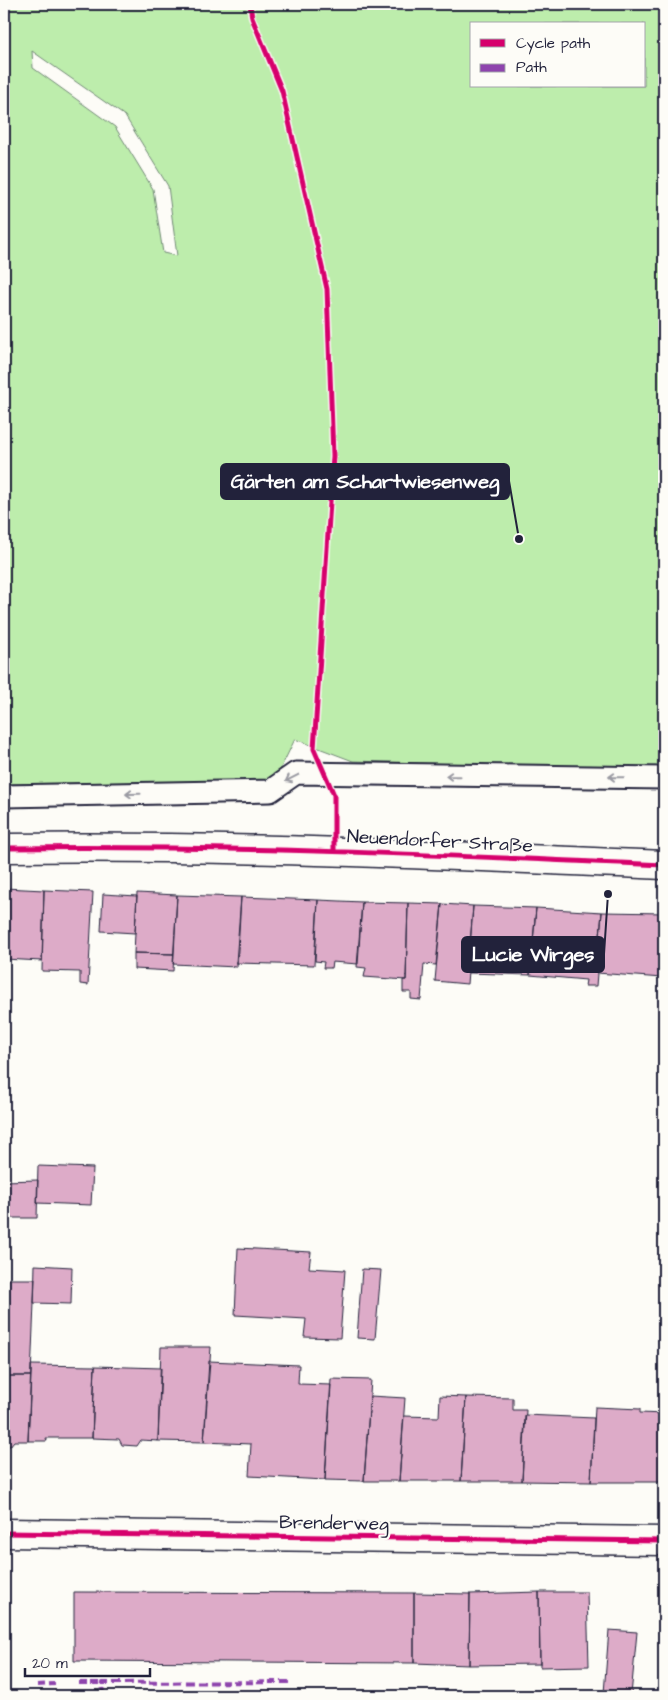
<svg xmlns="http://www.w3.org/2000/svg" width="668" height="1700" viewBox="0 0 668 1700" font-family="'Architects Daughter',sans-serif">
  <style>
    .green { fill: #bdedac; stroke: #708874; fill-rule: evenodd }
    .building { fill: #ddabc8; stroke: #22223b }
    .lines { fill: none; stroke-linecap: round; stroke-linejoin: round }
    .lane-casing { stroke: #22223b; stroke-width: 25 }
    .street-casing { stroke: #22223b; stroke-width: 31 }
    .lane { stroke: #fdfcf7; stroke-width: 21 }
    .street { stroke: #fdfcf7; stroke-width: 28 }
    .quiet { stroke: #8e44ad; stroke-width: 4; stroke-dasharray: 8 4; stroke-linecap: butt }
    .cycleway-casing { stroke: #fdfcf7; stroke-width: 8 }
    .cycleway { stroke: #d6006c; stroke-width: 5 }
    .oneway { stroke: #9a9aa2 }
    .labels { text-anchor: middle; stroke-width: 4.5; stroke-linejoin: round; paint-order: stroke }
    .street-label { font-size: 19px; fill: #22223b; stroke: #fdfcf7 }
    .leader { fill: none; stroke: #22223b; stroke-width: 2 }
    .callout-dot { fill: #22223b; stroke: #fdfcf7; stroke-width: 2 }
    .callout { fill: #22223b; stroke: #22223b; stroke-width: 2 }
    .callout-label { font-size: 20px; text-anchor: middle; font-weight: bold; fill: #fff }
  </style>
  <rect width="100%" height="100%" fill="#fdfcf7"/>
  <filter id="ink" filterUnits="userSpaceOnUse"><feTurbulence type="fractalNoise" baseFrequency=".02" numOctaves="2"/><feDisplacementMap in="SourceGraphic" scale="10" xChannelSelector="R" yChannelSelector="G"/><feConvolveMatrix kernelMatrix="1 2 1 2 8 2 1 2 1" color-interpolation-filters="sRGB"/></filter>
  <g filter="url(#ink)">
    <path class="green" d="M4,4H664V770L353,761L295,739L275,780L4,784ZM472,24H644V86H472ZM32,51L125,116L168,186L177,256L163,253L153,189L115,127L33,68Z"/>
    <path class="building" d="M4,888L44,890L42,961L4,959Z
      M44,890L93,892L88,985L80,984V972L42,971Z
      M137,893L177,895L174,954L134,953Z
      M103,894L137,896L135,933L101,931Z
      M177,895L241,897L237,967L173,964Z
      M241,897L318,900L314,965L236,963Z
      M318,900L362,902L358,964L332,962L331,968H323L324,962L315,961Z
      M362,902L408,903L406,980L364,977L366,968L357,967Z
      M408,903L442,904L436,965L424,964L421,1000L411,999V992H403V980H406Z
      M442,904L473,906L467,984L435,981Z
      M473,906L536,908L530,975L468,973Z
      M536,908L602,912L596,986H585L586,980L530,975Z
      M602,912L664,913L662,978L597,973Z
      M664,944V978H662Z
      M134,953L174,954L173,971L134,969Z
      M38,1166L93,1168L91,1205L37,1203Z
      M38,1180L37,1218H4V1181Z
      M238,1248L311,1252L309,1268L345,1270L340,1338L304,1337L306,1319L235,1315Z
      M35,1265L72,1267L71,1304L34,1303Z
      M362,1269L381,1270L375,1339L357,1338Z
      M4,1279H35L31,1376H4Z
      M161,1347H211L204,1442L158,1441Z
      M209,1361L299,1365L298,1384L331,1385L325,1480L249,1476L251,1444L204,1442Z
      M31,1365L95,1366L92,1438H46L47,1441H28Z
      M95,1366L161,1368L158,1441L141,1440L137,1446L122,1445L119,1439L92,1438Z
      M4,1376H31L28,1441H14L10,1446H4Z
      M331,1379L371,1380L364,1481L325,1480Z
      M370,1396L405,1398L399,1481H364Z
      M440,1396L466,1397L461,1481H399L404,1416L439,1417Z
      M466,1397L513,1398V1410H526L522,1481H461Z
      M595,1407L640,1409V1413L664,1414V1482H591Z
      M525,1415L594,1418L591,1482L522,1481Z
      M74,1592L414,1593V1663L74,1661Z
      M539,1592H587L589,1666L540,1667Z
      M539,1592L540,1664L469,1665L470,1594Z
      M414,1593L470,1594L469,1665L414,1663Z
      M609,1630L637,1632L631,1695L604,1693Z"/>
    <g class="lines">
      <g class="lane-casing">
        <path id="lane" d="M4,796L270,791L296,773L664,778"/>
      </g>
      <g class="street-casing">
        <path id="street" d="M4,848C224,845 444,855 664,865
          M4,1533L664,1541"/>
      </g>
      <use href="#lane" class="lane"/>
      <use href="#street" class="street"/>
      <path class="quiet" d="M79,1683H102
        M37,1685L55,1684
        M103,1696L102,1683L292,1682"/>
      <g class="cycleway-casing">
        <path id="cycleway" d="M250,4L252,18L282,91L327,289L333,456L314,749L334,795V850
          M4,848C224,845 444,855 664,865
          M4,1533L664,1541"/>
      </g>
      <use href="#cycleway" class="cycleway"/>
    </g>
    <defs><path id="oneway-shaft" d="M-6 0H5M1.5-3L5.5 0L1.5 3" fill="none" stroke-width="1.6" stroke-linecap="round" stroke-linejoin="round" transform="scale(1.25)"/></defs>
    <g class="oneway">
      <use href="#oneway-shaft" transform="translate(453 776) rotate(-179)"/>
      <use href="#oneway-shaft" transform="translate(616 777) rotate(-179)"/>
      <use href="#oneway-shaft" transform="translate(292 778) rotate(153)"/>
      <use href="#oneway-shaft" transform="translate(133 794) rotate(179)"/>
    </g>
  </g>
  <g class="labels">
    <g class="street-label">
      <text transform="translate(440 840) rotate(3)" y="7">Neuendorfer Straße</text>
      <text transform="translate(334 1522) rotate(1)" y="7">Brenderweg</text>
    </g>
  </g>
  <path class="leader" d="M519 539L509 481M608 894L604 954"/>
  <g class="callout-dot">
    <circle cx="519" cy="539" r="5"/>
    <circle cx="608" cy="894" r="5"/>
  </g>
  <g class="callout">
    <rect x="221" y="464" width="288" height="35" rx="5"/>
    <rect x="462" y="937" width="142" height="35" rx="5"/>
  </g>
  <g class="callout-label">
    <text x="365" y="488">Gärten am Schartwiesenweg</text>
    <text x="533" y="961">Lucie Wirges</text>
  </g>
  <rect width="668" height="1700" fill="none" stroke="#fdfcf7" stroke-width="20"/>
  <rect x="10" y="10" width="648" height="1680" fill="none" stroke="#22223b" stroke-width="2" filter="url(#ink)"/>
  <rect x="470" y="22" width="175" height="65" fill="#fdfcf7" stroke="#a5a5ac"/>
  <rect x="480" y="39" width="25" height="8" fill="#d6006c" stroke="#a5a5ac"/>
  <text x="516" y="48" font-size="15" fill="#22223b">Cycle path</text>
  <rect x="480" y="64" width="25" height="8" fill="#8e44ad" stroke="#a5a5ac"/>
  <text x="516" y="72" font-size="15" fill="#22223b">Path</text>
  <path d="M25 1668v8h125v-8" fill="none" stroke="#22223b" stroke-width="2.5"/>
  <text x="32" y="1668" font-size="15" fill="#22223b" stroke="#fdfcf7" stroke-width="4" paint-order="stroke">20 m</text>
</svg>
